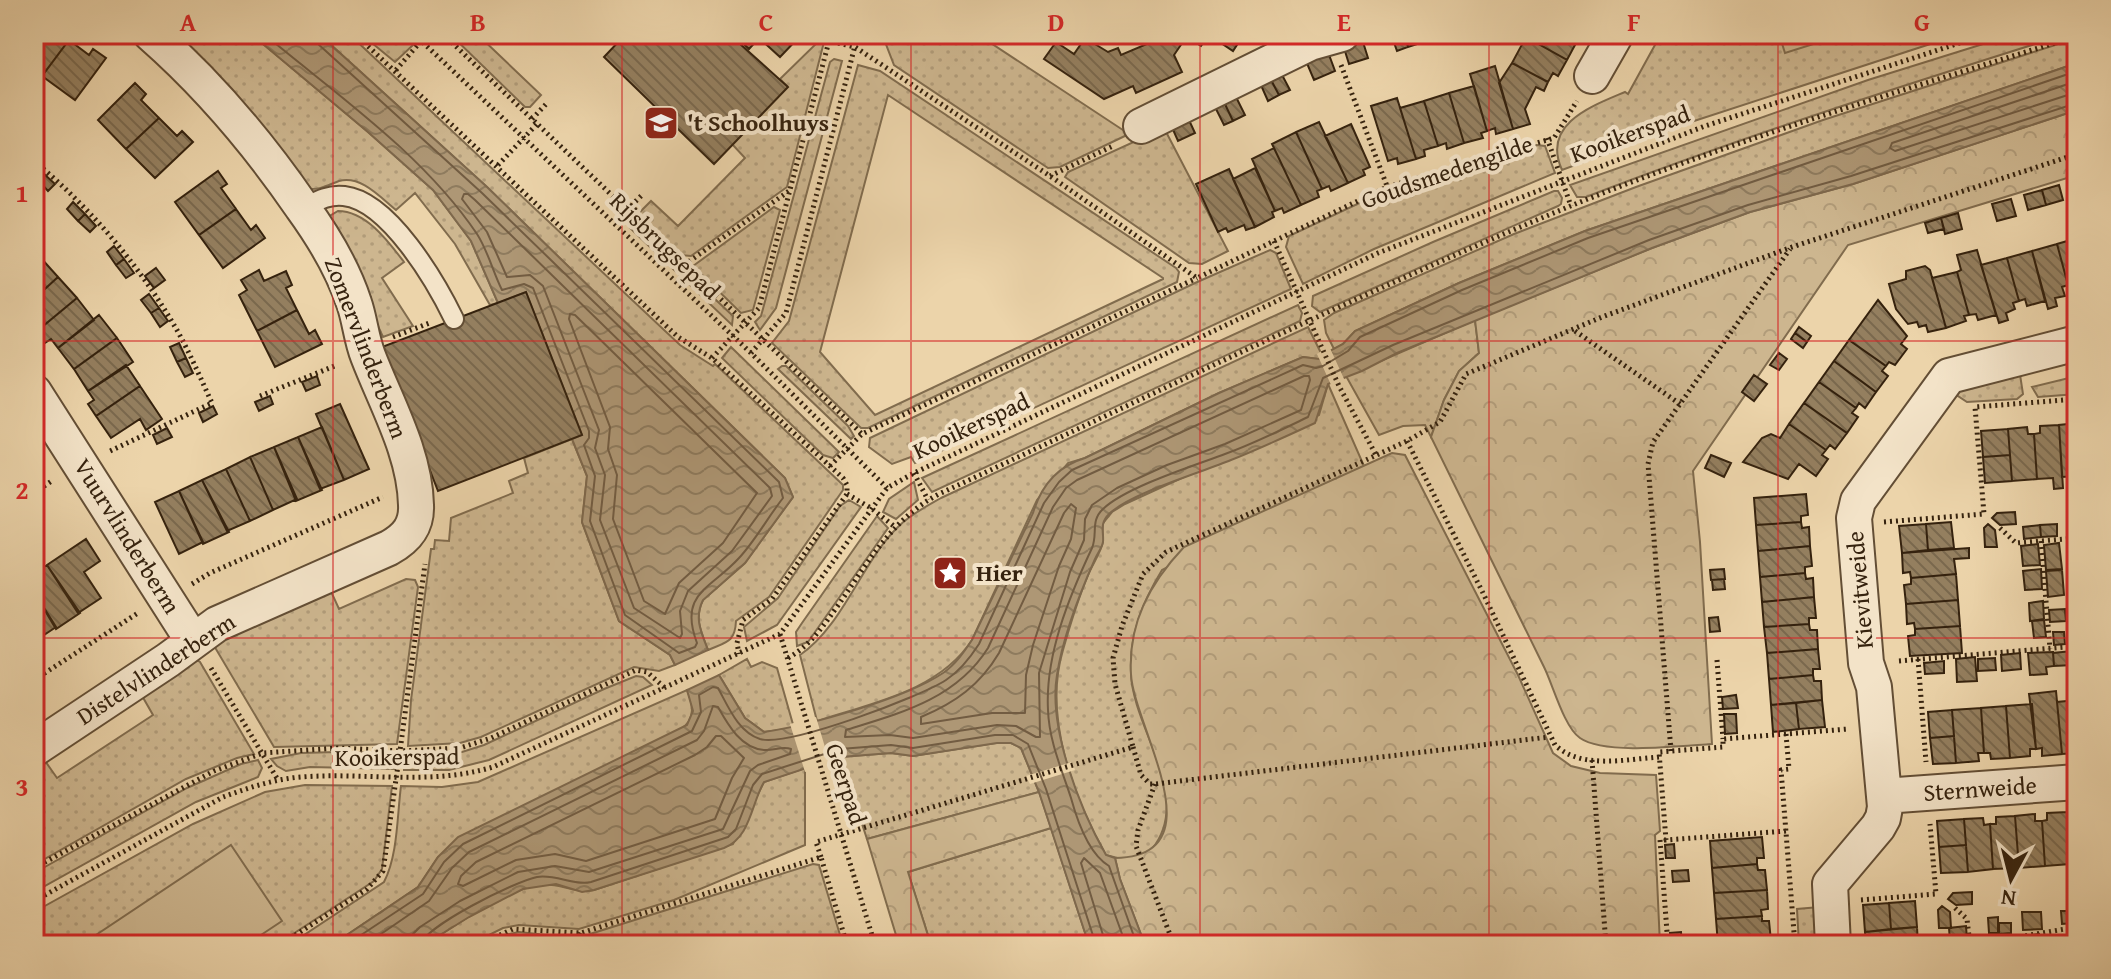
<svg xmlns="http://www.w3.org/2000/svg" width="2111" height="979" viewBox="0 0 2111 979" font-family="'Gentium Book Plus',serif">
  <style>
    .grass { fill: url(#grass-dots); stroke: #816c4e; stroke-width: 2; fill-rule: evenodd }
    .forest { fill: url(#forest-crowns); stroke: #816c4e; stroke-width: 2 }
    .garden { fill: #cdb68f; stroke: #816c4e; stroke-width: 2 }
    .water { fill: url(#water-waves); stroke: #7e684c; stroke-width: 2 }
    .pier { fill: #ecd4aa }
    .lines { fill: none; stroke-linecap: round; stroke-linejoin: round }
    .shore { stroke: #725c42; stroke-width: 2 }
    .building { fill: url(#building-back-hatch); stroke: #35220e; stroke-width: 2 }
    .service-casing { stroke: #634e35; stroke-width: 22 }
    .minor-casing { stroke: #634e35; stroke-width: 38 }
    .path { stroke: #35220e; stroke-width: 5; stroke-dasharray: 2 4; stroke-linecap: butt }
    .service { stroke: #f3e3c8; stroke-width: 18 }
    .minor { stroke: #f3e3c8; stroke-width: 34 }
    .grid { fill: none; stroke: #d62828; stroke-width: 2; stroke-opacity: 0.55 }
    .labels { text-anchor: middle; stroke-width: 8; stroke-linejoin: round; paint-order: stroke }
    .poi-label { font-size: 24px; font-weight: bold; fill: #35220e; stroke: #f3e3c8; text-anchor: start }
    .street-label { font-size: 24px; fill: #35220e; stroke: #f3e3c8 }
    .neatline { fill: none; stroke: #d62828; stroke-width: 3 }
    .grid-label { font-size: 26px; text-anchor: middle; font-weight: bold; fill: #d62828 }
  </style>
  <defs>
    <pattern id="grass-dots" width="8" height="8" patternUnits="userSpaceOnUse" patternTransform="scale(2)"><rect width="8" height="8" fill="#cdb68f"/><path d="M2 2h.1M6 6h.1" fill="none" stroke="#b19c7a" stroke-width="1.8" stroke-linecap="round"/></pattern>
    <pattern id="forest-crowns" width="20" height="18" patternUnits="userSpaceOnUse" patternTransform="scale(2)"><rect width="20" height="18" fill="#cdb68f"/><path d="M2 6a3 3 0 1 1 6 0M12 15a3 3 0 1 1 6 0" fill="none" stroke="#b19c7a"/></pattern>
    <pattern id="water-waves" width="16" height="10" patternUnits="userSpaceOnUse" patternTransform="scale(2)"><rect width="16" height="10" fill="#ae9775"/><path d="M0 5q4-4 8 0t8 0" fill="none" stroke="#8e7b5e"/></pattern>
    <pattern id="building-back-hatch" width="6" height="6" patternUnits="userSpaceOnUse" patternTransform="scale(2)"><rect width="6" height="6" fill="#947f5f"/><path d="M-1 5l2 2M0 0l6 6M5-1l2 2" fill="none" stroke="#7a684d"/></pattern>
  </defs>
  <rect width="100%" height="100%" fill="#ecd4aa"/>
  <filter id="stains"><feTurbulence type="fractalNoise" baseFrequency=".0025" numOctaves="4"/><feColorMatrix values="0 0 0 0 .2 0 0 0 0 .09 0 0 0 0 .02 0 0 0 .5 -.17"/></filter>
  <radialGradient id="worn" r=".72"><stop offset=".6" stop-color="#630" stop-opacity="0"/><stop offset="1" stop-color="#630" stop-opacity=".3"/></radialGradient>
  <path class="grass" d="M166,34H251L368,132L433,190L471,241L498,303L490,305L455,244L415,193L396,210C380,197 361,175 339,181C328,185 320,190 308,189Z
    M319,34H349L680,345L713,366L715,364L843,485V490L769,597L736,621C735,643 726,642 708,650C701,632 694,618 703,600L745,563L793,497L785,478L487,187Z
    M361,34H401L413,45L395,62Z
    M450,34H477L541,95L530,107H525Z
    M817,34H826L787,187L691,256L680,255L640,217V212L651,201L678,226L745,158L732,144L787,86L780,79L821,39Z
    M882,34H977L1129,134L1060,167L1048,168L894,65Z
    M1661,34H1961L1691,122L1562,170C1541,124 1592,106 1625,92L1628,94Z
    M2015,34H2067C1905,85 1744,136 1586,197H1577L1570,185L1868,80Z
    M2077,38V63L1585,231L1459,283L1355,331L1343,344L1334,349L1326,333L1324,320L1334,313L1514,234L1636,187L1823,120Z
    M834,59L842,61L776,308L760,330L755,322L761,316L830,62Z
    M858,65L880,71L1176,268L1179,272L1177,282L868,428H861L772,343L789,321ZM888,95L1163,278V279L875,415L820,352Z
    M1164,128L1228,251L1202,264L1189,263L1065,177L1068,172Z
    M1536,145L1545,146L1555,173L1374,249L1303,284L1286,247L1289,236L1383,192Z
    M1554,191H1558L1562,198L1561,204L1558,206L1320,312L1312,306L1313,296L1433,242Z
    M774,207L780,210L753,310L741,313L693,266Z
    M338,211C366,211 388,241 404,262L382,278L413,326L383,337L328,217Z
    M634,223L733,316L732,325L630,228Z
    M1270,250L1276,253L1291,289L915,463L911,457L892,464L869,447L870,438L1195,283Z
    M1298,305L1302,313L1300,321L932,492L922,478Z
    M1475,320L1479,353L1459,371L1444,400L1431,437L1425,425L1403,426L1379,435L1346,376Z
    M1308,327L1322,355L1319,359L1303,357L1219,393L1085,458L1068,463L1037,500L972,640C939,691 872,703 817,721L800,655C843,626 862,561 899,526C911,514 927,506 941,498Z
    M731,347L839,452L833,458L823,455L722,358Z
    M782,366H786L848,426L854,436L851,439L778,369Z
    M2019,368L2023,394L2017,399L1967,402L1955,394L1958,384Z
    M2077,376V394L2038,397L2032,387Z
    M1328,384L1364,466L1162,570C1142,603 1129,635 1131,674C1133,729 1194,797 1152,849C1141,861 1120,860 1106,855C1073,797 1043,716 1063,650C1070,625 1078,599 1088,575C1092,565 1102,551 1103,541C1103,535 1102,529 1103,523L1112,512L1125,504L1319,415Z
    M572,439L587,476L582,522L619,621L670,655L675,665L659,671L634,667L481,737L460,743L408,746L411,700L431,549H434L435,540L449,541L451,518L513,493L509,481L528,473L524,458Z
    M914,482L918,500L896,519L883,512L889,499Z
    M849,500L861,507L777,625L747,641L744,627L778,598L840,506Z
    M877,516L888,528L808,642L797,646L796,632L802,623Z
    M406,579L415,580L418,587L397,744L274,747L210,639L329,587L339,609Z
    M195,659L200,662L254,754L237,758L186,779L34,865V761L43,758L57,778L153,715L141,694Z
    M747,659L751,667L762,662L777,668L794,728L764,732L745,718L719,675Z
    M636,676L643,677L652,685L489,760L449,770H404V754L462,752L484,745L604,689Z
    M687,690C693,704 696,719 681,729L438,857L418,887L332,945H289L384,882C398,855 397,816 401,786L442,787L478,782Z
    M996,743H1011L1021,748L1039,792L867,839L840,757L891,753L913,756Z
    M337,752L397,753L395,769L310,767L286,771L277,766L271,759L301,753Z
    M258,760L262,768L258,777L196,802L34,892V873L187,788L241,764Z
    M805,768V845L674,900L579,929L519,925L503,928L469,945H424C455,926 505,890 539,885C559,882 575,894 594,890L733,844L764,782Z
    M305,785L392,786L382,869L374,881L276,945H34V912L193,824L265,792Z
    M1051,828L1089,945H931L908,872Z
    M813,864L819,865L843,945H579V941L590,934Z
    M1819,907L1822,945H1799L1797,909Z
    M519,932L564,937L568,945H486L504,935Z"/>
  <path class="forest" d="M2077,110V175L1848,245L1693,471L1700,542L1712,744C1681,746 1604,755 1580,738C1564,727 1553,685 1544,667C1507,591 1469,514 1431,437L1444,400L1459,371L1479,353L1475,320L1652,248L1750,212L1853,184Z
    M1392,453L1405,455L1518,675L1553,753L1571,766L1600,773L1656,775L1660,831L1655,835L1660,945H1145L1120,879L1115,858C1220,857 1133,725 1131,674C1128,623 1150,583 1184,547Z
    M1039,792L1051,828L908,872L931,945H899L867,839Z"/>
  <path class="garden" d="M1779,34H1845L1785,53Z
    M231,845L282,921L246,945H81Z"/>
  <path class="water" d="M251,34H319L487,187L785,478L793,497L745,563L703,600C694,618 701,632 708,650L675,665L670,655L619,621L582,522L587,476L572,439L582,435L526,292L498,303L471,241L433,190L368,132Z
    M2077,63V110L1853,184L1750,212L1652,248L1397,353L1362,371L1328,384L1315,423C1287,436 1259,449 1231,460C1200,473 1131,493 1109,514C1099,524 1104,532 1103,542C1102,548 1097,554 1095,559C1079,595 1063,636 1057,675C1048,728 1080,809 1106,855L1115,858L1120,879L1145,945H1089L1039,792L1021,748L1011,743H997L913,756L891,753L840,757L764,782C751,804 751,837 724,848L594,890L582,892L556,884L523,889L469,917L424,945H332L418,887L438,857L458,837L687,725L693,711L687,690L719,675L745,718L764,732C811,725 904,699 943,673C956,664 964,652 972,640L1033,513C1041,486 1058,466 1085,458L1219,393L1303,357L1319,359L1322,355L1343,344L1355,331L1459,283L1585,231Z"/>
  <path class="pier" d="M1329,346L1345,381L1332,387L1317,354Z
    M816,717L830,764L805,772L790,724Z
    M1072,762L1075,770L1030,784L1026,776Z"/>
  <g class="lines">
    <path class="shore" d="M264,34C337,95 423,154 477,234C488,251 493,272 502,290L524,284L533,288L589,431V438L584,445L595,476L590,521L625,615L679,653L695,647L697,643C678,593 711,589 739,558C755,541 768,517 783,498L779,482L482,193L317,43L314,34
      M2077,81L1892,143L1890,148L1895,151L2077,92
      M464,194H468L475,200L770,488L772,496L732,551L688,591L680,611L682,634L680,638L634,608L600,520L605,475L595,448L599,430L543,286L530,275L507,277L487,232L462,199Z
      M570,314L575,315L757,493L723,543L679,583L665,614L644,601L613,519L617,475L608,449L610,427L569,319Z
      M1304,376H1309L1310,380L1301,410L1225,444L1167,465L1117,488L1092,505L1085,519L1084,540L1070,572L1039,673L1040,737H1036L1016,726L997,725L913,738L890,735L845,737L846,730C901,713 956,699 988,648L1053,507L1066,488L1077,480Z
      M1071,504L1076,508L1071,539L1059,566L1033,645L1026,675L1025,713H992L921,724V717C955,703 980,685 999,653L1064,513Z
      M716,736H721L744,758L732,778L715,819L586,861L555,854L516,860L463,886L458,884L461,876L476,862L695,755L707,747Z
      M346,945L423,894L444,862L463,844L692,731L701,712L699,695L713,687L718,688C728,706 738,732 760,739C788,747 920,697 946,680C960,671 970,658 979,644L1044,503L1059,482L1072,470L1303,365L1316,368L1323,366L1348,351L1360,337L1462,290L1588,238L2077,71
      M365,945L429,901L452,868L469,852L697,740L704,731L713,706L718,707C728,725 742,750 766,750C775,750 783,746 791,749L790,754L758,765L750,771L723,829L589,872L555,866L518,872L460,901L420,927L413,934L411,945
      M421,945C423,927 516,881 537,877C556,874 574,886 591,882L728,837L736,829L753,785L762,774L840,749L891,745L913,748L995,735H1013L1028,744L1046,789L1096,945
      M1106,945L1081,863L1084,858L1100,873L1126,945
      M1137,945L1109,866C1089,854 1077,820 1071,798C1062,770 1049,741 1048,710C1045,655 1069,597 1092,548C1098,534 1090,521 1103,509C1126,487 1193,466 1225,454C1253,444 1281,430 1308,417L1323,378L1393,345L1649,240L1748,205L1851,176L2077,103"/>
  </g>
  <path class="building" d="M34,34H61L69,40L42,76L34,70Z
    M620,34H729L788,87L714,164L604,57L623,37Z
    M733,34H802L780,57L759,38L749,49Z
    M1154,34H1183L1187,36L1174,55L1182,72L1136,93L1133,86L1104,99L1044,59L1056,42L1074,54L1085,38L1108,52L1118,48L1121,55L1147,44Z
    M1183,34H1244L1233,51L1209,35L1201,46Z
    M1391,34H1404L1408,47L1397,51Z
    M1404,34H1417L1420,43L1408,47Z
    M1527,34H1573L1571,40L1576,43L1567,60L1526,37Z
    M1526,37L1567,60L1558,76L1553,73L1548,82L1512,63Z
    M69,40L89,55L93,49L106,58L75,100L42,76Z
    M1363,42L1368,58L1349,64L1344,48Z
    M1328,52L1335,71L1314,80L1306,61Z
    M1512,63L1548,82L1544,91L1536,87L1525,109L1530,124L1513,129L1499,83Z
    M1495,66L1513,129L1496,134L1495,128L1487,131L1470,74Z
    M1281,73L1290,90L1279,95L1270,78Z
    M1270,78L1279,95L1268,101L1260,83Z
    M135,83L146,94L141,100L159,118L126,149L98,120Z
    M1474,86L1487,131L1481,133L1483,138L1464,143L1449,93Z
    M1449,93L1464,143L1447,149L1446,143L1438,146L1424,101Z
    M1235,95L1245,115L1233,121L1223,100Z
    M1397,98L1416,159L1398,164L1397,158L1388,161L1371,106Z
    M1223,100L1233,121L1224,125L1214,105Z
    M1424,101L1438,146L1424,150L1425,156L1416,159L1400,108Z
    M159,118L177,136L182,131L193,142L155,178L126,149Z
    M1188,118L1195,133L1178,141L1171,125Z
    M1319,122L1348,183L1331,191L1329,186L1322,189L1296,132Z
    M1351,124L1370,167L1363,170L1365,175L1348,183L1325,136Z
    M1296,132L1322,189L1317,191L1319,197L1301,205L1272,144Z
    M1274,148L1301,205L1284,213L1282,208L1275,211L1252,159Z
    M1255,168L1275,211L1272,212L1274,217L1255,227L1233,179Z
    M1229,169L1255,227L1246,230L1244,225L1228,232L1226,228L1218,232L1196,184Z
    M218,171L227,184L221,188L236,209L199,235L175,202Z
    M43,173L55,184L48,191L37,179Z
    M2059,185L2063,200L2046,205L2042,190Z
    M2042,190L2046,205L2028,210L2024,195Z
    M2011,199L2016,216L1997,221L1992,204Z
    M73,202L85,214L78,221L67,209Z
    M236,209L251,230L256,225L265,238L223,268L199,235Z
    M1958,213L1962,229L1945,234L1941,218Z
    M85,214L96,226L90,232L78,221Z
    M1941,218L1944,229L1928,233L1925,223Z
    M2077,238V290L2075,283L2068,285L2057,244Z
    M2057,244L2068,285L2062,287L2065,296L2055,298L2057,306L2048,309L2032,251Z
    M114,246L124,259L116,265L107,252Z
    M1977,250L1996,315L1978,320L1976,314L1969,315L1957,272L1961,270L1957,255Z
    M2032,251L2045,301L2027,306L2025,299L2019,301L2007,258Z
    M40,257L58,277L34,299V263Z
    M2007,258L2019,301L2013,303L2015,309L2006,313L2008,320L1999,323L1981,265Z
    M124,259L134,273L126,278L116,265Z
    M1925,266L1930,270L1946,328L1928,332L1926,325L1919,327L1917,322L1908,324L1896,309L1889,284L1906,279V271Z
    M156,268L165,280L154,288L145,276Z
    M259,270L264,281L286,271L292,285L286,288L297,310L257,331L239,295L247,290L241,280Z
    M1957,272L1969,315L1964,316L1966,321L1946,328L1932,278Z
    M58,277L77,298L36,332L34,329V299Z
    M526,292L582,435L438,491L382,347Z
    M149,294L159,308L151,313L141,300Z
    M77,298L94,320L58,348L51,339L45,343L36,332Z
    M1878,300L1907,336L1901,344L1907,349L1895,365L1889,362L1886,366L1849,340Z
    M159,308L168,321L160,327L151,313Z
    M297,310L309,334L315,330L322,344L275,367L257,331Z
    M99,315L117,338L74,369L58,348Z
    M1799,327L1811,336L1807,342L1795,333Z
    M1795,333L1807,342L1803,348L1791,339Z
    M117,338L133,362L88,391L74,369Z
    M1849,340L1886,366L1882,371L1888,376L1876,392L1834,361Z
    M179,343L186,358L177,362L170,347Z
    M1779,353L1787,359L1779,370L1770,365Z
    M186,358L193,373L185,377L177,362Z
    M1834,361L1876,392L1865,408L1859,403L1856,408L1819,382Z
    M126,365L140,386L96,416L88,404L94,400L88,391Z
    M1754,375L1767,384L1754,401L1742,392Z
    M317,376L320,385L306,391L302,382Z
    M1819,382L1856,408L1852,413L1858,417L1847,433L1804,403Z
    M140,386L162,419L146,430L140,419L111,438L96,416Z
    M270,396L273,404L259,411L255,402Z
    M1804,403L1847,433L1835,449L1830,445L1826,450L1789,424Z
    M340,404L369,469L344,480L316,414Z
    M213,406L217,414L203,422L199,413Z
    M2077,423V476L2062,477L2059,425Z
    M1789,424L1826,450L1822,455L1828,459L1816,476L1799,464L1788,479L1743,462L1762,438L1771,434L1780,438Z
    M2059,425L2063,488L2054,489L2053,478L2037,479L2034,434L2040,433V426Z
    M322,427L344,480L320,489L298,437Z
    M2027,427L2028,434H2034L2037,479L2012,481L2008,429Z
    M167,428L172,437L157,444L153,435Z
    M2008,429L2010,455L1983,457L1981,431Z
    M298,437L322,490L296,501L274,447Z
    M274,447L297,499L273,510L250,457Z
    M1711,455L1731,463L1724,477L1705,468Z
    M2010,455L2012,481L1985,483L1983,457Z
    M250,457L273,510L250,521L226,469Z
    M226,469L250,521L227,531L202,480Z
    M202,480L229,532L203,544L179,491Z
    M179,491L203,542L179,554L155,502Z
    M1806,494L1808,515L1801,516V522L1756,525L1754,498Z
    M2015,512L2016,524L2000,525L1992,518L1997,513Z
    M1801,522L1802,528L1809,527L1810,546L1758,551L1756,525Z
    M1951,522L1954,548L1928,550L1926,524Z
    M1926,524L1928,550L1902,553L1899,526Z
    M1988,524L1995,530L1997,547H1985L1984,528Z
    M2057,524V536L2041,537L2040,525Z
    M2040,525L2041,537L2024,539L2023,527Z
    M86,539L100,561L84,572L101,598L78,613L47,565Z
    M2059,543L2062,569L2046,570L2044,545Z
    M2038,544L2040,565L2023,566L2021,546Z
    M1810,546L1812,566L1805,567V573L1760,577L1758,551Z
    M1969,548V558L1954,559L1956,574L1911,578L1910,572L1903,573L1902,553Z
    M47,565L80,613L56,629L34,592V573Z
    M1724,569L1725,579L1711,580L1710,570Z
    M2041,569L2042,589L2025,590L2023,571Z
    M2062,570L2064,595L2048,597L2046,571Z
    M1805,573L1806,579L1813,578L1814,597L1762,602L1760,577Z
    M1956,574L1958,600L1906,604L1904,585L1911,584V578Z
    M1724,579L1725,589L1713,590L1712,580Z
    M34,592L56,627L35,641L34,640Z
    M1814,597L1816,618H1809V624L1764,627L1762,602Z
    M1958,600L1960,626L1915,629L1914,623L1907,624L1906,604Z
    M2043,601L2044,619L2030,621L2029,603Z
    M2065,609L2066,621L2050,622L2049,610Z
    M1718,617L1720,631L1710,632L1709,618Z
    M2044,620L2046,637L2034,638L2032,621Z
    M1809,624L1810,630H1817L1818,649L1767,653L1764,627Z
    M1960,626L1962,653L1910,656L1908,636L1915,635V629Z
    M2053,632H2064L2065,644L2054,645Z
    M1818,649L1820,669H1813V675L1769,679L1767,653Z
    M2072,651L2073,665L2054,666L2053,653Z
    M2053,652L2054,666L2046,667L2047,674L2030,675L2028,653Z
    M2020,653L2021,669L2002,671L2001,655Z
    M1975,657L1977,681L1957,682L1956,659Z
    M1995,658L1996,670L1978,671V659Z
    M1944,661V673L1925,674L1924,663Z
    M1813,675L1814,681H1821L1822,700L1771,705L1769,679Z
    M2056,691L2062,754L2042,756V748L2036,749L2029,694Z
    M1736,695L1738,708L1723,709L1722,697Z
    M1822,700L1825,727L1799,729L1796,703Z
    M2077,700V753L2062,754L2057,702Z
    M1796,703L1799,729L1773,732L1771,705Z
    M2032,704L2036,749H2030V756L2010,758L2006,706Z
    M2006,706L2010,758L1991,759L1990,753H1984L1981,708Z
    M1981,708L1984,753H1978L1979,761L1956,763L1952,710Z
    M1952,710L1954,736L1930,738L1928,712Z
    M1724,714H1736L1737,733L1725,734Z
    M1954,736L1956,763L1933,764L1930,738Z
    M2077,811V837L2069,838L2067,812Z
    M2067,812L2070,864L2045,866L2042,821L2047,820V813Z
    M2035,814V821H2042L2045,866L2019,868L2015,816Z
    M2015,816L2019,868L1993,869L1990,824H1996V817Z
    M1983,818L1984,825L1990,824L1993,869L1968,872L1964,819Z
    M1964,819L1966,845L1939,847L1937,821Z
    M1762,837L1764,858H1757V864L1712,868L1710,841Z
    M2077,837V864H2070L2069,838Z
    M1674,844L1675,858H1666L1665,845Z
    M1966,845L1968,872L1941,873L1939,847Z
    M1757,864L1758,870H1765L1767,890L1714,893L1712,868Z
    M1688,870L1689,881L1673,882L1672,871Z
    M1767,890L1768,909L1761,910L1762,916L1716,919L1714,893Z
    M1972,892V904L1956,905L1948,899L1953,893Z
    M1915,901L1917,927L1891,929L1889,903Z
    M1889,903L1891,929L1865,932L1863,905Z
    M1942,906L1950,912L1951,928H1939L1938,910Z
    M2061,911H2073L2074,923L2062,924Z
    M2022,912H2041L2042,929L2023,930Z
    M1762,916V921H1769L1771,941L1718,945L1716,919Z
    M1998,917V933H1989L1988,918Z
    M1999,923H2011V933L1999,934Z
    M1966,926L1967,940L1950,941L1949,928Z
    M1917,927L1918,945H1866L1865,932Z
    M1681,932L1682,945H1671L1670,933Z
    M2039,934L2041,945H2028L2026,936Z
    M1771,941V945H1718Z"/>
  <g class="lines">
    <g class="service-casing">
      <path id="service" d="M303,208C317,201 329,194 344,196C389,201 436,282 454,319"/>
    </g>
    <g class="minor-casing">
      <path id="minor" d="M1592,76L1616,34
        M1141,126L1310,43L1342,34
        M34,392L193,641
        M34,749L168,660L217,624L389,548C407,538 417,526 416,505C415,453 386,403 368,356C361,338 360,320 354,303C343,269 323,236 302,207C258,143 209,85 151,34
        M1884,796L2077,782
        M1833,945L1830,884L1878,827L1883,818L1885,807L1874,687L1866,663L1854,518L1858,501L1949,376L2077,343"/>
    </g>
    <path class="path" d="M355,34L678,337L712,358L843,478L847,485V494L772,599L743,620L737,643L739,654
      M414,34L751,353L887,488
      M443,34L862,434L1197,278
      M1341,65L1387,186
      M396,70L427,34
      M532,119L548,102
      M1547,138L1571,206
      M34,161C87,205 135,260 171,320C187,346 199,375 212,403L108,452
      M498,165L537,124
      M1050,176L1115,145
      M627,210L643,194
      M1274,241L1339,386L1376,455
      M684,265L789,191
      M1575,331L1680,404
      M393,337L432,322
      M751,353L786,313L858,34
      M712,358L759,308L829,41L855,47L1050,176L1197,278L1387,187L1554,138L1577,101
      M260,396L337,365
      M1407,441L1483,593L1555,745C1582,770 1626,759 1660,757
      M830,466L862,434
      M914,473L928,500
      M34,493L53,480
      M847,494L871,508L895,527
      M1884,522L1984,514L1975,407L2077,399
      M2000,528L2016,543L2077,538
      M2041,541L2050,649
      M192,584L210,573L383,497
      M780,634L875,945
      M788,658C812,644 823,626 839,604C868,562 893,518 939,494C1148,397 1355,295 1568,207C1732,140 1908,89 2077,36
      M1918,659L1926,762
      M1717,660L1723,739
      M1899,661L2077,646
      M211,668L278,780
      M34,680L138,613
      M1786,734L1789,769L1781,770L1795,945
      M1133,747L1141,775L1150,784H1155L1549,737
      M1671,751L1648,464L1653,442L1790,249
      M1592,760L1606,945
      M1155,784L1138,830L1136,846L1174,945
      M1786,831L1666,840L1659,752L1723,747V739L1848,729
      M1666,840H1660L1668,945
      M821,857L816,842L1133,747L1115,684L1113,658L1122,626L1143,574L1166,552L1407,441L1440,422L1466,374L1602,317L1792,247L2077,154
      M34,868L214,771L263,753L338,748L400,751L425,564
      M1861,900L1936,894L1930,824
      M34,901L223,797C248,788 274,779 301,777C366,772 430,786 493,767L780,634L887,488L914,473L1378,253L1705,126L1987,34
      M1955,908L1967,919L1970,945
      M1997,943L2000,940L2077,927
      M280,945L367,889L383,871L400,751L460,748L491,738L636,670L647,672L665,688
      M478,945L513,929L581,933L821,857L847,945
      M574,945L581,933
      M1975,945L1997,944"/>
    <use href="#service" class="service"/>
    <use href="#minor" class="minor"/>
  </g>
  <path class="grid" d="M333,34V945M622,34V945M911,34V945M1200,34V945M1489,34V945M1778,34V945M34,341H2077M34,638H2077"/>
  <defs>
    <g id="school-square" transform="scale(1.8)"><rect x="-9" y="-9" width="18" height="18" rx="4" fill="#8f2418" stroke="#f3e3c8"/><path d="M0-5L7-2L0 1L-7-2ZM-4 1L0 2.5L4 1V4Q0 6-4 4Z" fill="#fff"/></g>
    <g id="sight-square" transform="scale(1.8)"><rect x="-9" y="-9" width="18" height="18" rx="4" fill="#8f2418" stroke="#f3e3c8"/><path d="M0-6L1.8-2.2L6-1.7L2.9 1.2L3.7 5.4L0 3.3L-3.7 5.4L-2.9 1.2L-6-1.7L-1.8-2.2Z" fill="#fff"/></g>
  </defs>
  <g fill-rule="evenodd">
    <use href="#school-square" x="661" y="123"/>
    <use href="#sight-square" x="950" y="573"/>
  </g>
  <g class="labels">
    <g class="poi-label">
      <text x="687" y="131">'t Schoolhuys</text>
      <text x="976" y="581">Hier</text>
    </g>
    <g class="street-label">
      <text transform="translate(1630 134) rotate(-20)" y="8">Kooikerspad</text>
      <text transform="translate(1447 172) rotate(-19)" y="8">Goudsmedengilde</text>
      <text transform="translate(665 246) rotate(44)" y="8">Rijsbrugsepad</text>
      <text transform="translate(366 348) rotate(69)" y="8">Zomervlinderberm</text>
      <text transform="translate(971 426) rotate(-25)" y="8">Kooikerspad</text>
      <text transform="translate(127 536) rotate(58)" y="8">Vuurvlinderberm</text>
      <text transform="translate(1860 590) rotate(-95)" y="8">Kievitweide</text>
      <text transform="translate(156 669) rotate(-33)" y="8">Distelvlinderberm</text>
      <text transform="translate(397 757) rotate(-1)" y="8">Kooikerspad</text>
      <text transform="translate(846 784) rotate(72)" y="8">Geerpad</text>
      <text transform="translate(1980 789) rotate(-4)" y="8">Sternweide</text>
    </g>
  </g>
  <rect width="2111" height="979" fill="none" stroke="#ecd4aa" stroke-width="88"/>
  <g transform="translate(2011 879) rotate(187)" stroke="#f3e3c8" stroke-width="6" paint-order="stroke">
  <path d="M0-6L14 30L0 20L-14 30Z" fill="#35220e"/>
  <text y="-12" font-size="22" font-weight="bold" text-anchor="middle" fill="#35220e">N</text>
  </g>
  <rect x="44" y="44" width="2023" height="891" class="neatline"/>
  <g class="grid-label">
    <text x="188" y="31">A</text>
    <text x="478" y="31">B</text>
    <text x="766" y="31">C</text>
    <text x="1056" y="31">D</text>
    <text x="1344" y="31">E</text>
    <text x="1634" y="31">F</text>
    <text x="1922" y="31">G</text>
    <text x="22" y="202">1</text>
    <text x="22" y="499">2</text>
    <text x="22" y="796">3</text>
  </g>
  <rect width="100%" height="100%" filter="url(#stains)"/>
  <rect width="100%" height="100%" fill="url(#worn)"/>
</svg>
